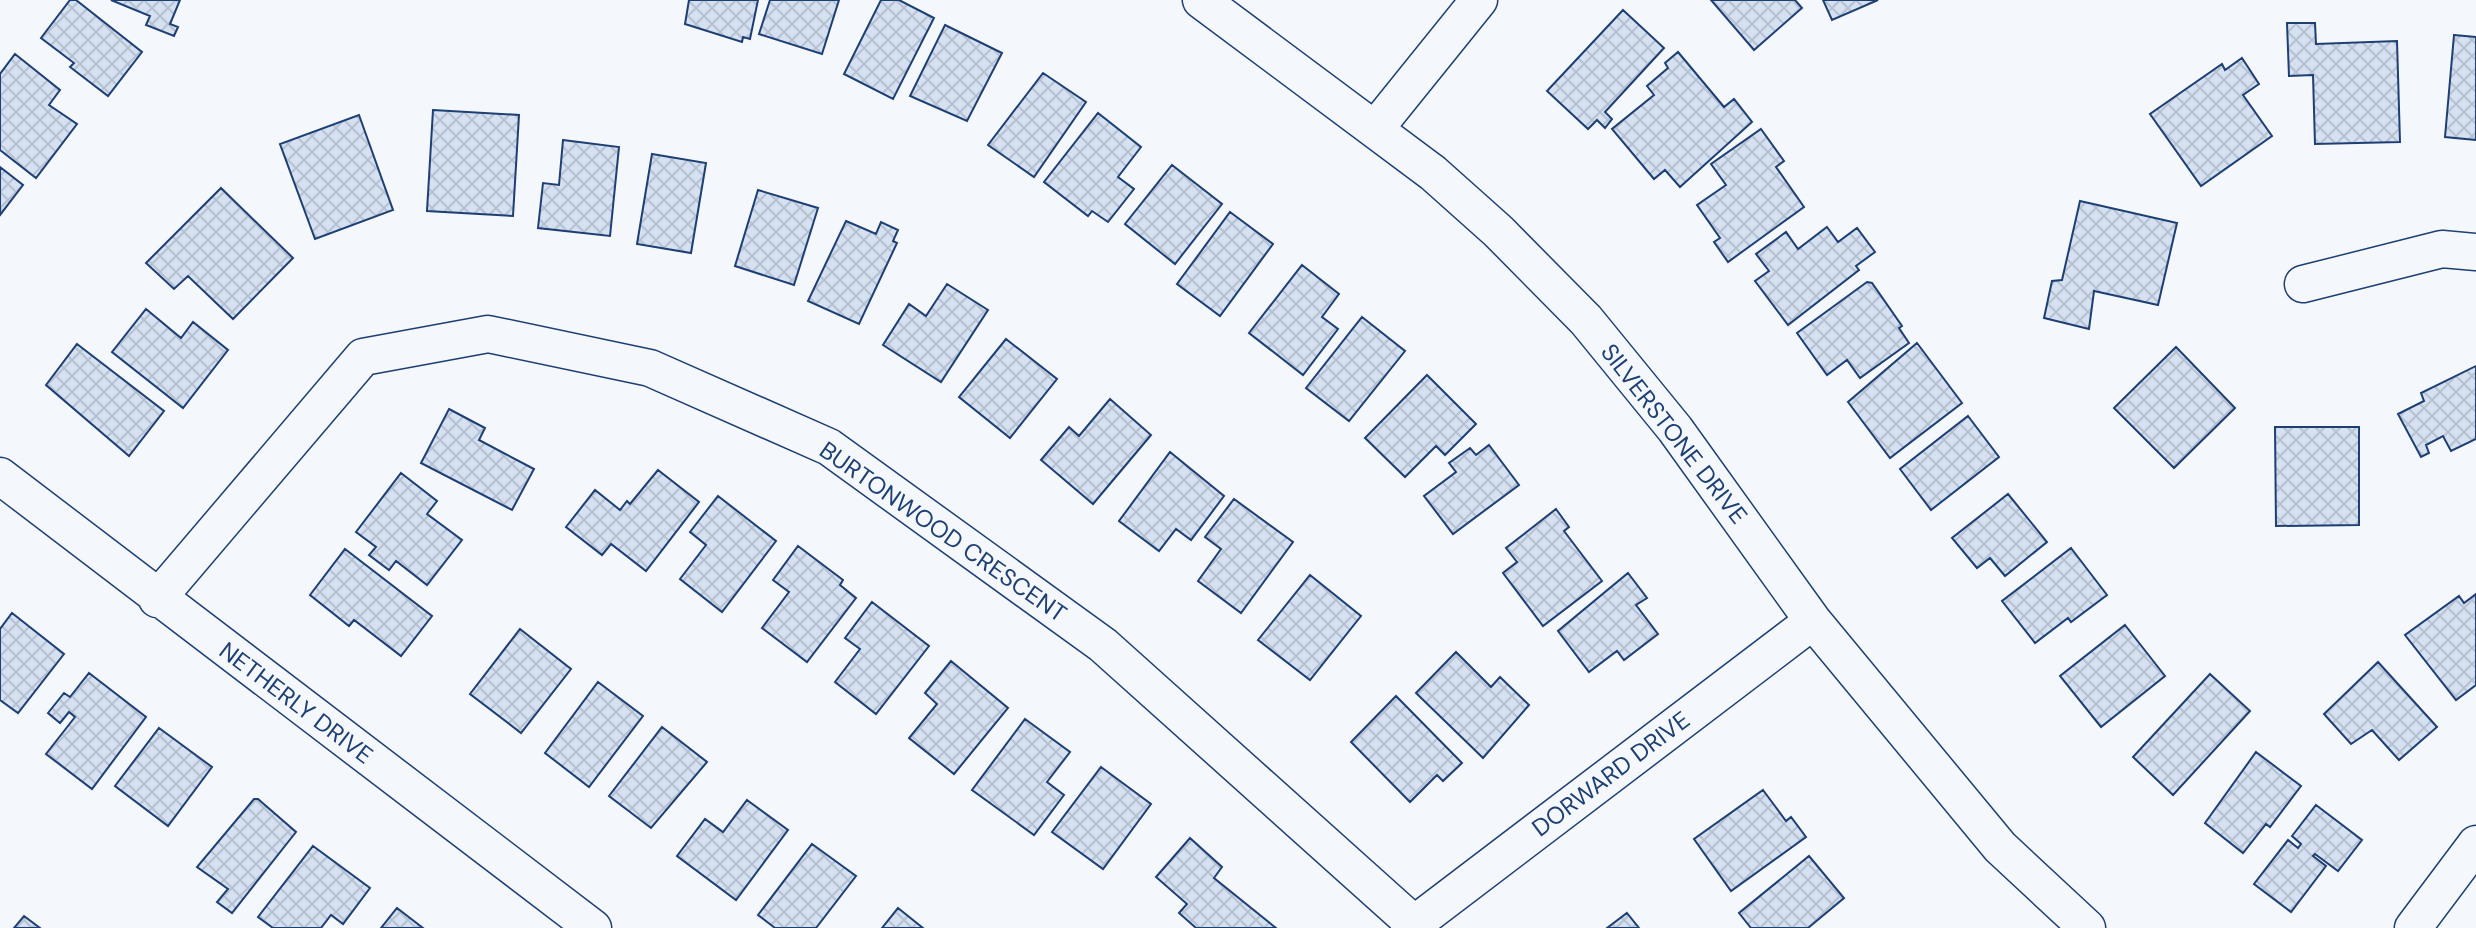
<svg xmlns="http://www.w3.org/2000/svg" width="2476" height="928" viewBox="0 0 2476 928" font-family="'DM Sans',sans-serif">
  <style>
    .building { fill: url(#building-cross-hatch); stroke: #1d3f73; stroke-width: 2 }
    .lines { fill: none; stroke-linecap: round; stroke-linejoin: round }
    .street-casing { stroke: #1d3f73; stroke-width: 39 }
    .street { stroke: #f4f7fb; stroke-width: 36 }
    .labels { text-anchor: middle; stroke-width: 6; stroke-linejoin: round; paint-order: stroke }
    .street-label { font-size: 24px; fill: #1d3f73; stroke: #f4f7fb }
  </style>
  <defs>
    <pattern id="building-cross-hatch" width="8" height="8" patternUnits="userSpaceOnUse" patternTransform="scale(2)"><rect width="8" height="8" fill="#d5e0f0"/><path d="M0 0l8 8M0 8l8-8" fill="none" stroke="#b6c1d1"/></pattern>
  </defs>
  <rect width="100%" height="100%" fill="#f4f7fb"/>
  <path class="building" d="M70,0H76L142,52L108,96L70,67L74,63L41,38Z
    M111,0H180L170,24L178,27L174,36L146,25L150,16Z
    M689,0H758L750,39L743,37L742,42L685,24Z
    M770,0H839L822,54L759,34Z
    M881,0H899L934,18L893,99L844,74Z
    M1711,0H1795L1802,8L1754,50Z
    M1823,0H1878L1832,20Z
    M1623,10L1664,48L1605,112L1612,119L1605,128L1597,120L1588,129L1547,91Z
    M2287,23H2315L2316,44L2397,41L2400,142L2315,144L2313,75L2289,76Z
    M945,25L1002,53L967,121L910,96Z
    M2454,35L2476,37V140L2445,137Z
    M1678,52L1724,107L1734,99L1752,122L1680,187L1665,170L1654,179L1612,129L1654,95L1647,86L1668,68L1665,63Z
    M15,54L60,90L49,105L77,124L36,178L0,150V74Z
    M2242,58L2259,84L2243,95L2272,136L2201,186L2150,114L2222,64L2225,70Z
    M1043,73L1086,102L1034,177L988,145Z
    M433,110L519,115L513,216L427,211Z
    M1098,113L1141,147L1118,177L1134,189L1108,222L1092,211L1088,216L1044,182Z
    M359,115L393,210L315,239L280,144Z
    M1761,129L1784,161L1776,167L1804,207L1728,262L1714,242L1720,238L1697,205L1726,185L1711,164Z
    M563,140L619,147L610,236L538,228L543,183L559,185Z
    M652,154L706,163L691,253L637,244Z
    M1172,165L1222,204L1175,264L1125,224Z
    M0,167L23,185L0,215Z
    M221,188L293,258L233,319L188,276L174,289L146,263Z
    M758,190L818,208L794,285L735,266Z
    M2080,201L2177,223L2158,305L2094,291L2089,329L2044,318L2052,281L2062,280Z
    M1230,212L1273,244L1220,316L1177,284Z
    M846,221L876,234L881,222L898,230L893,241L897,243L859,324L808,301Z
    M1827,227L1838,242L1857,228L1875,252L1856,266L1859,270L1788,325L1755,281L1769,271L1756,254L1786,232L1798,249Z
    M1302,265L1339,294L1322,317L1338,329L1303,375L1249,333Z
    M1867,282L1872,283L1902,326L1899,328L1909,343L1860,378L1847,360L1827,375L1797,333Z
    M947,284L988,310L941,382L883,345L909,304L926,316Z
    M146,309L181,338L193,322L228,350L183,408L112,352Z
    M1362,317L1405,351L1349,421L1306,388Z
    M1006,339L1057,379L1010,438L959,397Z
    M1917,343L1962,403L1890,458L1848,402Z
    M77,344L164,411L129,456L46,385Z
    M2176,347L2235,408L2174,468L2114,408Z
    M2476,366V439L2451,451L2443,436L2426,445L2429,453L2421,457L2398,414L2424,401L2421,393Z
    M1427,375L1476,424L1445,455L1436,446L1405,477L1365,438Z
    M1110,399L1151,435L1093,504L1041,460L1069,427L1079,436Z
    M449,409L485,428L479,440L534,469L512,510L421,463Z
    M1968,416L1999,457L1931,510L1900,469Z
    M2275,427H2359V525L2276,526Z
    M1489,445L1519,485L1453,534L1424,496L1456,472L1449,463L1470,448L1476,455Z
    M1170,452L1224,496L1191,540L1176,529L1159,551L1119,521Z
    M658,470L699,502L646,571L611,544L602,555L566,527L595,490L620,510L627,501L630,504Z
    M401,473L437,501L427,514L462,540L427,585L396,561L389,570L369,555L376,547L356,532Z
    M2008,494L2047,542L2005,576L1990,558L1977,568L1952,538Z
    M718,496L776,541L722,612L680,579L706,545L690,532Z
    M1234,499L1293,542L1241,613L1198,581L1221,549L1205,537Z
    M1556,509L1569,527L1564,531L1602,581L1543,626L1503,573L1517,562L1506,548Z
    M798,546L843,580L840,585L856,598L807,662L762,628L789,592L773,580Z
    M2071,548L2107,595L2071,622L2068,618L2035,643L2002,601Z
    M345,549L432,616L401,656L354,620L349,626L310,595Z
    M1628,573L1647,598L1636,605L1658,634L1624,660L1617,651L1589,672L1558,631Z
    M1310,575L1361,616L1310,680L1258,640Z
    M2476,594V685L2456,700L2405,635L2459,596L2464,603Z
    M872,602L929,646L876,714L835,682L860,649L845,638Z
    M12,613L64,654L18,713L0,700V629Z
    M2125,625L2165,676L2101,727L2060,676Z
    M520,629L571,669L521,733L470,694Z
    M1456,652L1491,687L1500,677L1529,705L1483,758L1416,693Z
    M951,661L1008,708L954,774L909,738L937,704L925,693Z
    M2378,662L2437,727L2399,760L2372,730L2351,744L2324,714Z
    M89,673L146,717L92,789L46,754L75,717L69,712L60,723L48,713L64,693L70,697Z
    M2210,674L2250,711L2173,795L2133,757Z
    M598,682L643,716L589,787L545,753Z
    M1396,696L1462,763L1443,781L1437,775L1410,802L1351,742Z
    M1025,719L1070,752L1047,782L1064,795L1034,835L972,790Z
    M662,727L707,762L651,828L609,796Z
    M159,728L212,767L168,826L115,786Z
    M2256,752L2301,786L2270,827L2266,824L2243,853L2205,823Z
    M1101,767L1151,804L1103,869L1052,832Z
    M1763,790L1786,821L1791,817L1806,837L1731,891L1694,839Z
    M254,799H258L296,832L232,913L217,902L228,889L197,867Z
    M747,800L788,830L736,900L677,856L705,819L723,832Z
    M2316,805L2362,840L2338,871L2315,854L2313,856L2326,866L2291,912L2254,884L2288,840L2298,848L2301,844L2292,836Z
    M1190,838L1222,867L1214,878L1276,928H1196L1179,913L1187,904L1156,877Z
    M812,844L856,876L816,928H775L758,915Z
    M313,846L370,888L343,924L331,915L321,928H273L258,917Z
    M1809,856L1844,898L1808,928H1751L1739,913Z
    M397,908L423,928H381Z
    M898,908L923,928H882Z
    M1627,913L1639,928H1607Z
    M24,916L40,928H14Z"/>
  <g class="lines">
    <g class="street-casing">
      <path id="street" d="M1201,0L1433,173L1498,231L1586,320L1675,429L1813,621L2000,847L2087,928
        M1375,129L1479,0
        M2303,284L2442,249L2476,252
        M0,476L593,928
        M157,599L363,357L488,334L650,368L829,447L1103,645L1413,923
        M1409,928L1813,621
        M2413,928L2476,844"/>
    </g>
    <use href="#street" class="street"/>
  </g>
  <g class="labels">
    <g class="street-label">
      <text transform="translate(1674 434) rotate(52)" y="8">SILVERSTONE DRIVE</text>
      <text transform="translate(943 532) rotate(35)" y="8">BURTONWOOD CRESCENT</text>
      <text transform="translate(296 703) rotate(37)" y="8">NETHERLY DRIVE</text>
      <text transform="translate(1611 774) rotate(-37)" y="8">DORWARD DRIVE</text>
    </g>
  </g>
</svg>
